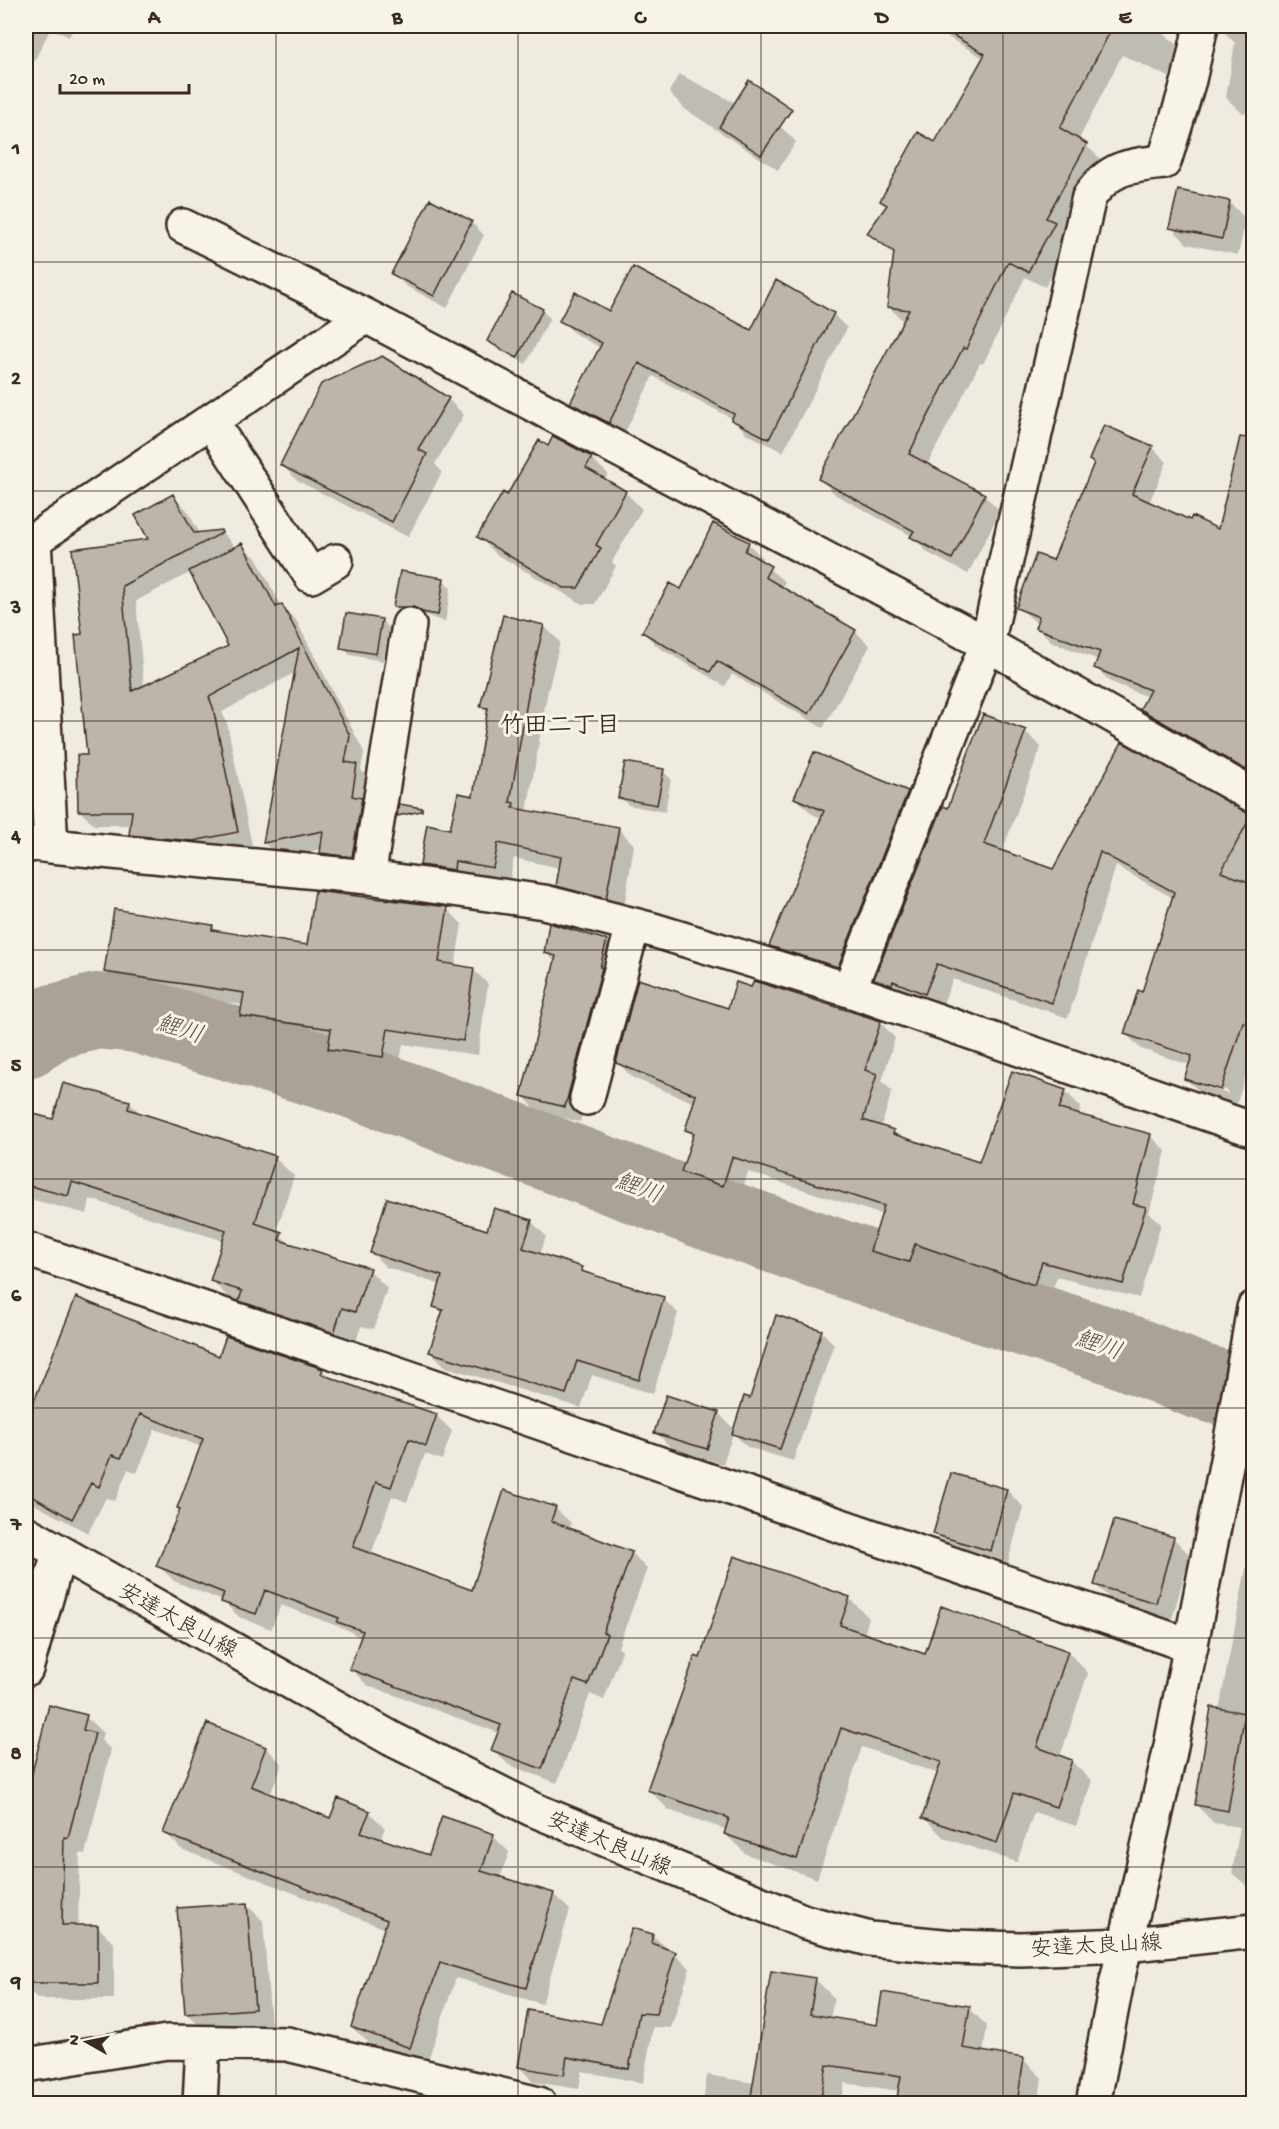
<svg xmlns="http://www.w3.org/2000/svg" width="1279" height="2129" viewBox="0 0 1279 2129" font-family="'Gochi Hand','Klee One',sans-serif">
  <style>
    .shadow { fill: #0003; fill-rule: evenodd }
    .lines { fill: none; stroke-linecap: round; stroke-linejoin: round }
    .river { stroke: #aaa296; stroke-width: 76 }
    .building { fill: #bdb5aa; stroke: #3b2a1e; stroke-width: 1.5 }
    .minor-casing { stroke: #3b2a1e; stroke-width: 38 }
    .tertiary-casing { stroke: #3b2a1e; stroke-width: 38 }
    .secondary-casing { stroke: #3b2a1e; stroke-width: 38 }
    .minor { stroke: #f7f3e8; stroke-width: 33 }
    .tertiary { stroke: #f7f3e8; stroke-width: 33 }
    .secondary { stroke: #f7f3e8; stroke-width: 33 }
    .grid { fill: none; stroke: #3b2a1e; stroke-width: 1.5; stroke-opacity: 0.55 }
    .labels { text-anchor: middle; stroke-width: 6; stroke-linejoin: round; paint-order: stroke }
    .street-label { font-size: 22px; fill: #3b2a1e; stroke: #f7f3e8 }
    .neighbourhood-label { font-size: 24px; font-weight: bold; fill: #3b2a1e; stroke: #f7f3e8 }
    .water-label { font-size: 24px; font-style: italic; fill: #625448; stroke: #f7f3e8 }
    .neatline { fill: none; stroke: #3b2a1e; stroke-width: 2 }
    .grid-label { font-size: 20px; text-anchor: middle; font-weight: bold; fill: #3b2a1e }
  </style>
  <rect width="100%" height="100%" fill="#efebe0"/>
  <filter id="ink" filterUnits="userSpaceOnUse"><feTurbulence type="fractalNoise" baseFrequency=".0167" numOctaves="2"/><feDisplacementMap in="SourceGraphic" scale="12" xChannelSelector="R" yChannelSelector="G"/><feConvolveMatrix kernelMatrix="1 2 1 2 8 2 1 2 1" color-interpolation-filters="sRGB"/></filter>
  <g filter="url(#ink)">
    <path class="shadow" d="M26,26H75L69,37L51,28L26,77Z
      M929,26H1163L1161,31L1182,49L1169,77L1122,55L1079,139L1103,161L1063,232L1070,240L1045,287L1025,277L983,364L980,363L927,465L984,495L1000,511L968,574L928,553L912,536L836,495L820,479L904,322L888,306L895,256L869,233L888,207L882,201L936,144L985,59Z
      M1223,26H1254V115L1242,113L1226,98L1235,43L1222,30Z
      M679,74L780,126L796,142L778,170L685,109L669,92Z
      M1229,202L1246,219L1238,255L1187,244L1171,227Z
      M471,222L484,235L447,308L406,286L393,273Z
      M512,295L542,311L550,318L526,364L497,349L489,341Z
      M610,313L751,332L833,314L847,328L783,452L747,434L733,419L653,376L623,436L586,416L572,402L601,348L575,334L561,320Z
      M448,399L464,415L435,464L442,472L408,537L298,481L282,465Z
      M1254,444V781L1156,724L1141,709L1148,697L1111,682L1096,668L1099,660L1052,642L1037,627L1038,624L1018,607L1053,562L1095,465L1090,460L1152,447L1167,462L1149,503L1191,522L1219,531Z
      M549,448L591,458L608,474L605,480L625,492L642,509L612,562L616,566L595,604H582L496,554L479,537ZM588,462H591L584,475L582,474Z
      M173,496L187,510L200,534L221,531L236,548L242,545L257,559L281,606L296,620L364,752L361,770L371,780L367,871L336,868L321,853L322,849L279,857L264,843L296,672L222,712L227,723L252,846L208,855L145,849L131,834L132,825H94L79,810L89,757L84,636L150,540ZM191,572L230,647L144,687L136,601Z
      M748,543L762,558L761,562L785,582L781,589L856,632L870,646L823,728L732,674L725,686L658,647L643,632L682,592Z
      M443,580L451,588L445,622L422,614H403L395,606Z
      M381,620L389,628L383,661L350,655L342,647Z
      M544,626L560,642L547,695L527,812L618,828L634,845L623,914L574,902L557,885L560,868L514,858L509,883L438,881L422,865L475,798L489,714L481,706Z
      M1025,731L1041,747L1002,852L1054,871L1122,744L1254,818V1052L1236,1105L1202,1094L1186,1079L1190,1065L1141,1049L1125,1033L1143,994L1173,898L1116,866L1068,1018L953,979L941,1008L891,994L875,978L949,810ZM1142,1038L1199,1057V1060L1142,1041ZM1203,1083L1228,1091V1094L1203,1086Z
      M663,771L671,779L665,812L628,805L620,797Z
      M907,793L924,809L854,983L787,962L770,945L823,819L812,814L796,798Z
      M447,909L462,924L455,966L473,969L488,984L478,1055L403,1044L398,1072L345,1064L330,1049L331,1042L257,1030L242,1015L244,1005L121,986L106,971L212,926L219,933L308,946Z
      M606,941L621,957L617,985L580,1122L538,1112L523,1096L556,963L546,952Z
      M729,1009L880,1022L895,1038L882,1081L892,1091L881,1128L894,1132L900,1138L980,1164L1065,1091L1081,1107L1078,1116L1150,1135L1166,1151L1149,1213L1161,1224L1139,1298L1057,1277L1049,1300L930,1259L924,1277L888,1266L872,1250L883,1215L748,1172L739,1201L698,1188L683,1172L694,1137L687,1130L695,1103L633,1078L617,1062Z
      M129,1102L142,1115L275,1158L294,1176L276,1232L295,1247L369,1270L387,1288L374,1329L361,1326L353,1351L259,1319L244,1304L230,1299L212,1281L224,1241L90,1199L87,1214L26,1198V1114L55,1121Z
      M531,1221L546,1236L540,1255L581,1268L588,1275L663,1299L678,1313L653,1394L592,1375L581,1408L446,1367L431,1352L443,1315L435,1306L441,1285L386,1267L372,1253L488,1232Z
      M77,1299L220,1358L322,1370L333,1380L437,1416L452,1431L442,1460L425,1454L407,1502L392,1496L371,1555L473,1592L555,1508L571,1523L569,1530L632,1553L647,1569L618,1647L622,1651L604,1700L590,1694L557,1783L509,1765L493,1750L499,1733L367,1685L351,1669L362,1639L348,1630L281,1605L271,1629L239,1617L223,1601L174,1581L158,1565L181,1510L179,1508L202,1447L155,1429L137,1473L128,1469L115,1501L106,1498L88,1533L26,1500V1425Z
      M821,1331L834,1344L793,1461L747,1447L733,1433L723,1464L672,1449L656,1432L718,1413L735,1430L751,1400Z
      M1007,1490L1023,1507L1007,1566L952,1550L935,1534Z
      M1173,1538L1190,1555L1172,1619L1112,1601L1096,1585Z
      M1251,1542H1254V1892L1232,1873L1240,1827L1214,1823L1196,1805L1219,1710Z
      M849,1598L869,1618L864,1635L926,1656L942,1608L1068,1652L1088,1673L1060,1757L1071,1761L1092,1781L1076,1826L1034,1812L1017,1862L944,1838L924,1818L939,1774L862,1747L817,1879L746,1854L725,1834L727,1830L669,1810L649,1790L701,1659Z
      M50,1707L86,1717L103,1733L101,1740L111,1750L85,1854L80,1853L78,1926H97L114,1943V1999H38L26,1987V1803Z
      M266,1748L282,1764L270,1795L331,1820L369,1812L385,1828L380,1840L430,1857L493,1836L509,1852L500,1878L553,1894L570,1910L542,2004L456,1978L428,2060H415L369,2043L352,2027L386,1929L181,1849L165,1832Z
      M247,1905L263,1921L271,2025L203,2029L186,2013Z
      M652,1935L690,1968L671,2028L653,2027L643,2083L582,2071L579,2089L534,2082L519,2067L602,2026Z
      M815,1979L834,1998L830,2019L878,2027L969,2008L987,2026L983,2053L1023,2059L1042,2078L1038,2104H898L900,2091L845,2083L841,2104H703L707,2075L754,2083Z
      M1163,2099L1191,2104H1162Z"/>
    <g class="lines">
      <path class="river" d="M26,1040L54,1022L97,1011L137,1015L352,1080L696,1208L895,1277L1111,1346L1201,1382L1254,1396"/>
    </g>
    <path class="building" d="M937,26H1113L1060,128L1087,144L1046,218L1055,222L1028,272L1008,262L966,349L963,348L909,454L985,494L952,559L910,537L914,531L818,479L909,310L887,307L894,252L867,233L887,205L880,201L918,132L935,142L985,54Z
      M749,80L792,109L761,155L719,127Z
      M1178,190L1230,201L1222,239L1169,228Z
      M430,199L472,221L434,296L391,274Z
      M633,267L751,330L776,280L834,313L769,439L731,420L734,414L639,363L609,423L570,403L602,343L559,321L575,292L609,311Z
      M512,293L543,309L517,358L487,341Z
      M382,356L449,398L418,449L427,454L392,522L280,465L321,384Z
      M1104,425L1153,446L1132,494L1190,520L1192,516L1218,529L1240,437L1254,439V752L1246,770L1140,709L1150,690L1094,668L1100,652L1035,628L1039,617L1016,608L1036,554L1053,560L1094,463L1089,460Z
      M553,436L592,457L586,468L626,491L596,545L601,548L578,588H564L477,537L503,492L507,495L539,440L548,446Z
      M173,494L194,533L221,530L222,533L122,586L132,691L228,646L189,571L242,543L276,607L282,604L350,736L345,762L357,764L352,796L362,798L352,857L320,853L323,831L263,843L299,648L209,697L213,707L238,832L193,841L129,835L132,811H78L77,755H87L75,635L82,634L72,549L148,539L135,515Z
      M713,523L749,542L745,551L771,566L765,577L856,630L809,714L717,661L710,672L642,632L670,583L681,589Z
      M400,571L444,578L438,615L422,612L413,607H393Z
      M346,613L382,619L376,654L340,648Z
      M503,615L544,625L531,678L510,802L514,803L513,808L619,827L606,899L556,886L561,857L498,843L493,868L455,861L454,870L420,865L427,824L450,829L458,793L473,796L488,708L480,707Z
      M983,714L1026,730L984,844L1053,869L1122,742L1252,814L1221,872L1254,884V1025L1243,1022L1221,1090L1184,1079L1192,1056L1124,1034L1138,990L1142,992L1174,892L1100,852L1052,1003L937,964L925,994L893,981L892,985L874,979L943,806L948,808Z
      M814,752L908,791L838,967L769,946L824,811L794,798Z
      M625,762L664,769L657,805L618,798Z
      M399,804L422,808V811L397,816Z
      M315,891L448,907L439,962L474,968L463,1041L388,1029L383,1057L328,1049L331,1029L240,1016L244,993L104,972L114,909L213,925L212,930L307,945Z
      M549,923L607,940L600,967L602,968L565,1107L521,1096L556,956L544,953Z
      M638,979L728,1008L736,982L751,987L754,981L881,1021L865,1070L877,1074L863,1120L894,1130L893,1134L979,1162L1012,1071L1066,1090L1059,1109L1151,1134L1133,1204L1146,1207L1123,1284L1042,1262L1034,1285L915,1244L909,1262L870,1251L884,1206L732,1157L723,1186L681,1172L694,1133L685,1130L696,1095L616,1063Z
      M63,1083L130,1101L128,1109L276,1156L255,1223L282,1232L279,1240L370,1268L355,1312L342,1308L334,1333L239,1301L242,1291L210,1281L226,1230L72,1182L68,1196L26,1185V1112L53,1119Z
      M387,1198L487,1230L494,1208L532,1220L523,1248L582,1267L581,1271L664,1297L639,1380L577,1361L566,1394L429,1352L443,1310L433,1307L442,1276L370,1253Z
      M76,1297L219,1356L226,1336L323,1369L321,1374L375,1394L437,1414L426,1446L409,1439L391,1487L376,1482L353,1547L472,1590L504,1490L556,1507L551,1521L632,1552L603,1632L607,1634L588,1685L574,1680L542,1769L491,1750L501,1725L349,1669L363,1631L337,1622L339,1618L265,1590L256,1614L221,1602L224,1593L156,1566L180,1509L177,1508L203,1439L140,1414L121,1458L112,1455L99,1487L91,1483L72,1519L26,1493V1421Z
      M776,1315L822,1330L780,1449L732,1434L744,1396L750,1398Z
      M666,1395L719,1412L707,1449L654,1433Z
      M951,1473L1007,1489L991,1551L933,1534Z
      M1114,1520L1174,1537L1156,1603L1094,1585Z
      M734,1556L850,1597L840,1625L925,1654L941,1606L1068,1651L1037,1747L1072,1760L1056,1807L1014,1793L997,1843L922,1818L941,1762L841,1728L797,1859L724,1834L729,1818L647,1790L695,1656L700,1658Z
      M49,1705L87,1715L83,1730L95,1733L68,1838L64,1837L62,1925H98V1983H26V1797Z
      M1211,1707L1245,1713L1228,1811L1195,1805Z
      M207,1723L266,1747L251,1786L330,1818L338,1798L370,1811L361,1832L429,1855L442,1816L494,1834L481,1871L554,1893L526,1988L440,1963L410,2048L351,2027L387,1920L163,1833Z
      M247,1903L255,2009L185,2014L177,1908Z
      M632,1928L653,1934L651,1943L676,1952L656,2014L639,2013L629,2069L567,2057L564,2075L518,2067L528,2010L601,2024Z
      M771,1971L816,1978L810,2014L877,2025L882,1992L970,2006L963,2048L1024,2058L1017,2103H896L901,2076L827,2065L820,2103H750Z"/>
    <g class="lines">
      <g class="minor-casing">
        <path id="minor" d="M183,226L366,316
          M212,423L311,576L336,561
          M26,542L34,540L366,316L987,644L1254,796
          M26,846L34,844L51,846L34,540
          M51,846L368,877L544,902L653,930L849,990L1254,1130
          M368,877L409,625
          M849,990L987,644L1089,197C1111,166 1129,166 1164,162L1189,80L1201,26
          M587,1098L633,925
          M26,1249L404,1376L1191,1646
          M26,1669L59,1553
          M26,2065L167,2042L287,2044L539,2104
          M200,2104L203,2043"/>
      </g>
      <g class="tertiary-casing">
        <path id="tertiary" d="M1093,2104L1117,1981L1169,1756L1231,1440L1254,1308"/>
      </g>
      <g class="secondary-casing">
        <path id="secondary" d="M26,1533L392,1739L532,1809L805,1922L870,1939L953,1947L1021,1949L1125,1945L1254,1931"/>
      </g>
      <use href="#minor" class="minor"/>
      <use href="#tertiary" class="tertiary"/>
      <use href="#secondary" class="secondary"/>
    </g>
  </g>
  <path class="grid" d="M276,26V2104M518,26V2104M761,26V2104M1003,26V2104M26,262H1254M26,491H1254M26,721H1254M26,950H1254M26,1179H1254M26,1408H1254M26,1638H1254M26,1867H1254"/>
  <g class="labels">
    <g class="street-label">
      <text transform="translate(179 1619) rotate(29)" y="8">安達太良山線</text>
      <text transform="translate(610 1842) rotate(23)" y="8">安達太良山線</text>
      <text transform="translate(1096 1944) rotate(-3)" y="8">安達太良山線</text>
    </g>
    <g class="neighbourhood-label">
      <text x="560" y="732">竹田二丁目</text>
    </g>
    <g class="water-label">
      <text transform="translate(180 1028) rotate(17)" y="8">鯉川</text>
      <text transform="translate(639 1187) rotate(20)" y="8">鯉川</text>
      <text transform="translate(1099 1344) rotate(19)" y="8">鯉川</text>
    </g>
  </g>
  <rect width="1279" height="2129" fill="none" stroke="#f7f3e8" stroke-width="66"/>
  <g transform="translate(87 2042) rotate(279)" stroke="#f7f3e8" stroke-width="4.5" paint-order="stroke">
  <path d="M0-4.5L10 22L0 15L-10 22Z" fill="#3b2a1e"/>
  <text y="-9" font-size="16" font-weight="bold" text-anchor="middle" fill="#3b2a1e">N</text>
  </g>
  <path d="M60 84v9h129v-9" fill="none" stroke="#3b2a1e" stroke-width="3"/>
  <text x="69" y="84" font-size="18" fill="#3b2a1e" stroke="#f7f3e8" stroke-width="4.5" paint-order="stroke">20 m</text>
  <rect x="33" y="33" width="1213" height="2063" class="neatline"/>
  <g class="grid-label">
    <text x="154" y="23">A</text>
    <text x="397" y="23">B</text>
    <text x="640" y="23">C</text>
    <text x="882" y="23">D</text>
    <text x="1125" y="23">E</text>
    <text x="16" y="154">1</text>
    <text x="16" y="384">2</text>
    <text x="16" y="613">3</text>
    <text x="16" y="842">4</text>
    <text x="16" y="1071">5</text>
    <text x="16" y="1301">6</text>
    <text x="16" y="1530">7</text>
    <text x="16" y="1759">8</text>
    <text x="16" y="1988">9</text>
  </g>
</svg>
